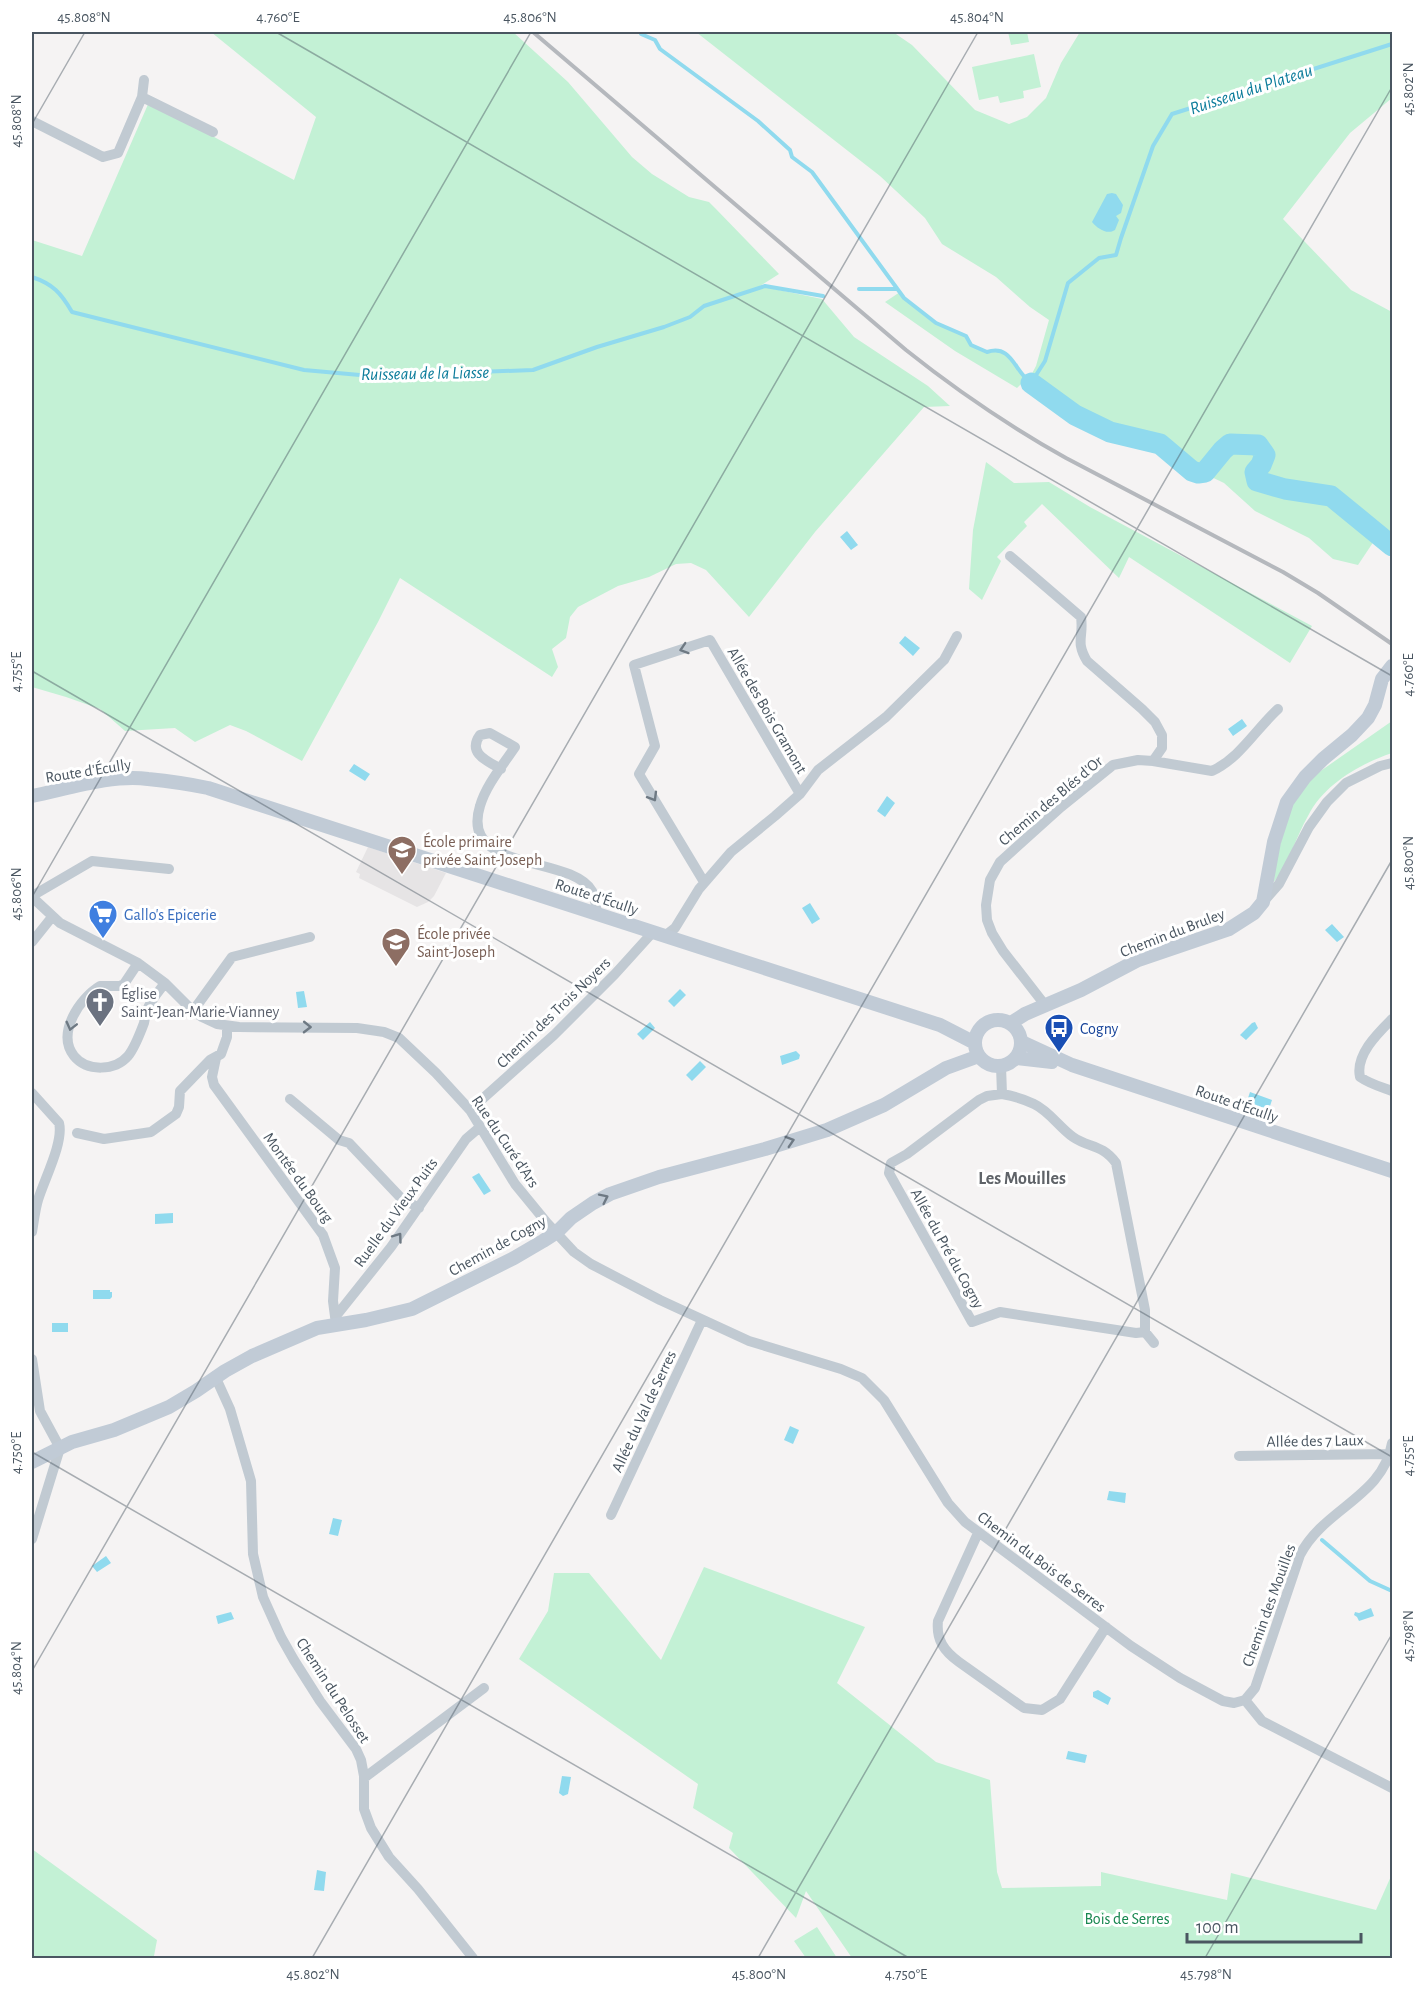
<svg xmlns="http://www.w3.org/2000/svg" width="1424" height="1990" viewBox="0 0 1424 1990" font-family="'Alegreya Sans',sans-serif">
  <style>
    .education { fill: #e6e4e5 }
    .green { fill: #c3f1d5 }
    .water { fill: #90daee }
    .lines { fill: none; stroke-linecap: round; stroke-linejoin: round }
    .stream { stroke: #90daee; stroke-width: 4 }
    .river { stroke: #90daee; stroke-width: 21 }
    .street { stroke: #c1cad2; stroke-width: 10 }
    .secondary { stroke: #c1cbd6; stroke-width: 14 }
    .rail { stroke: #b5b8bd; stroke-width: 4 }
    .oneway { stroke: #6e7983 }
    .oneway2 { stroke: #6e7984 }
    .ticks { fill: none; stroke: #4a5661; stroke-width: 1.5; stroke-opacity: 0.45 }
    .labels { text-anchor: middle; stroke-width: 6; stroke-linejoin: round; paint-order: stroke }
    .street-label { font-size: 16px; fill: #4a5661; stroke: #fff }
    .education-label { font-size: 16px; fill: #785e54; stroke: #fff; text-anchor: start }
    .shop-label { font-size: 16px; fill: #366cbe; stroke: #fff; text-anchor: start }
    .worship-label { font-size: 16px; fill: #5b616d; stroke: #fff; text-anchor: start }
    .transit-label { font-size: 16px; fill: #164399; stroke: #fff; text-anchor: start }
    .park-label { font-size: 16px; fill: #17864f; stroke: #fff }
    .water-label { font-size: 18px; font-style: italic; fill: #0c7c9b; stroke: #fff }
    .neighbourhood-label { font-size: 18px; font-weight: bold; fill: #5f6368; stroke: #fff }
    .neatline { fill: none; stroke: #4a5661; stroke-width: 2 }
    .ticks-label { font-size: 15px; text-anchor: middle; fill: #4a5661 }
  </style>
  <rect width="100%" height="100%" fill="#f5f3f3"/>
  <path class="education" d="M368,847L446,873L434,896L428,902L417,907L359,878L360,874L356,872Z"/>
  <path class="green" d="M211,32H513L568,82L632,157L652,174L689,197L709,202L715,208L779,274L760,286L822,299L854,337L928,386L950,406L924,407L815,532L749,617L706,570L691,563L676,564L649,577L618,586L578,607L570,617L566,638L552,649L558,667L552,677L400,578L378,622L302,761L246,731L230,725L195,742L175,728L125,731L100,709L66,697L32,687V240L82,256L149,102L294,180L316,117Z
    M696,32H893L912,45L975,110L1009,124L1027,117L1046,98L1061,63L1080,32H1392V98L1350,133L1283,219L1351,290L1392,312V548L1378,535L1358,565L1333,559L1309,538L1255,511L1224,483L1203,473H1198L1192,471L1160,444L1110,432L1075,415L1028,381L1036,366L1049,320L1030,307L996,277L942,244L925,218L880,176Z
    M1008,32H1027L1029,42L1011,45Z
    M1034,54L1041,87L1023,91L1024,98L1000,103L998,96L979,100L972,67Z
    M900,292L904,298L936,323L966,336L971,344L987,352C1008,345 1015,365 1026,379L1017,388L955,351L885,302Z
    M1096,428L1110,434L1153,446H1159L1167,453L1115,442Z
    M986,462L1014,483L1049,482L1090,507L1312,626L1290,663L1129,557L1119,578L1042,504L1024,522L1027,526L997,557L1001,561L982,600L969,589L973,530Z
    M1392,721V753C1360,764 1324,784 1308,816C1296,837 1289,863 1274,882L1275,862L1291,807L1312,777Z
    M704,1567L865,1627L837,1683L936,1762L990,1780L997,1872L1002,1888L1101,1886V1872L1227,1900L1231,1873L1376,1910L1392,1874V1958H852L806,1891L796,1918L729,1848L733,1833L693,1808L698,1784L519,1659L548,1611L554,1573H589L661,1660Z
    M32,1849L157,1940L154,1956L165,1958H32Z
    M817,1927L837,1958H806L794,1941Z"/>
  <path class="water" d="M1112,193L1116,194L1123,205L1121,213L1116,216L1119,220L1115,230C1107,235 1098,229 1092,222L1107,194Z
    M847,531L858,545L851,550L840,537Z
    M905,636L920,648L913,656L899,643Z
    M1242,719L1247,726L1233,736L1228,729Z
    M354,764L370,774L365,781L349,771Z
    M887,796L895,803L885,817L877,811Z
    M810,903L820,919L812,924L802,908Z
    M1332,924L1344,937L1337,942L1325,930Z
    M680,989L686,995L674,1007L668,1001Z
    M304,991L307,1007L298,1008L296,992Z
    M650,1022L655,1028L643,1040L637,1034Z
    M1255,1022L1258,1028L1246,1040L1240,1035L1252,1023Z
    M796,1051L800,1055L799,1059L782,1065L780,1056Z
    M700,1061L706,1067L692,1081L686,1075Z
    M1250,1092L1272,1100L1268,1112L1246,1104Z
    M479,1173L491,1191L484,1195L472,1177Z
    M173,1213V1223L155,1224V1214Z
    M93,1290H110V1292H112V1297L110,1299H93Z
    M52,1323H68V1332H52Z
    M790,1426L799,1430L793,1444L784,1440Z
    M1109,1491L1126,1493L1125,1503L1107,1500Z
    M333,1518L342,1520L338,1536L329,1534Z
    M106,1556L111,1563L97,1572L92,1566Z
    M1371,1608L1374,1616L1359,1621L1357,1617L1354,1615L1355,1612L1359,1613Z
    M231,1612L234,1619L218,1624L216,1616Z
    M1098,1690L1111,1698L1108,1705L1093,1697V1692Z
    M1068,1751L1087,1755L1085,1763L1066,1759Z
    M562,1776L571,1777L568,1794L563,1796L559,1793Z
    M317,1870L326,1872L324,1891L314,1890Z"/>
  <g class="lines">
    <path class="stream" d="M641,32V34L655,40L660,49L758,121L790,150L792,157L812,172L904,298L936,323L966,336L971,345L987,352C1012,344 1014,371 1031,383L1045,361L1068,283L1099,258L1116,255L1121,238L1153,146L1172,114L1392,44
      M32,277C53,284 61,293 72,312L304,370L371,376L533,370L597,347L664,327L690,317L704,306L765,286L823,296
      M859,289H896
      M1322,1540L1370,1581L1392,1591"/>
    <path class="river" d="M1031,383L1075,415L1110,432L1160,444L1192,471L1198,473L1205,472L1223,450L1230,444L1258,445L1265,455L1261,465L1255,472L1257,481L1285,489L1331,496L1392,546"/>
    <path class="street" d="M142,97L213,132
      M32,121L103,157L118,153L142,97L144,80
      M1010,556L1081,617C1084,637 1075,641 1087,661L1142,709L1155,722L1162,735V748L1153,761L1138,760L1113,765L1061,807L1000,862L990,880L986,905L987,920L992,933L1003,951L1045,1005
      M1153,761L1212,771C1240,758 1256,729 1278,709
      M501,769C487,761 467,753 480,735L490,733L515,747C503,765 486,785 480,806C459,873 570,854 592,891C595,897 596,906 597,913
      M704,882L639,774L655,746L634,665L710,640L800,794
      M32,896L92,861L169,869
      M32,897L60,923L138,963L165,983L193,1011L202,1017L217,1024L239,1027L357,1028L384,1032L399,1038L436,1073L470,1110L515,1184L547,1223L574,1252L591,1264L660,1300L749,1341L841,1369L862,1378L884,1400L948,1503L965,1522L1131,1646L1180,1678L1223,1701L1234,1703L1245,1700
      M1263,902L1279,884L1309,827L1327,802L1346,783L1380,766L1392,763
      M666,935L675,928L699,889L731,852L775,816L800,794L818,770L886,717L944,660L957,636
      M32,942L52,917
      M138,963L124,984L120,986H100C80,998 56,1033 74,1056C87,1072 115,1071 128,1056C133,1050 141,1031 144,1023C145,1019 145,1014 147,1010C151,1000 159,991 165,983
      M193,1011L232,957L310,937
      M1392,1019C1378,1033 1355,1055 1360,1077C1370,1084 1381,1087 1392,1091
      M216,1058L212,1077L214,1085L323,1235L335,1268L333,1301L336,1324
      M1001,1066L1002,1094C1013,1096 1024,1099 1034,1104C1049,1111 1059,1127 1073,1137C1089,1148 1102,1144 1116,1163L1145,1310V1332L1136,1333L1000,1312L972,1322L889,1173L891,1163L907,1154L979,1100L987,1096L1002,1094
      M32,1093L59,1123C64,1142 44,1180 38,1200C35,1210 34,1221 32,1232
      M290,1099L339,1140L349,1143L401,1198L419,1208
      M470,1110L554,1035L615,974L653,932
      M77,1133L104,1139L151,1132L176,1114L179,1107L180,1091L210,1060L221,1054L227,1037V1026
      M336,1316L391,1247L466,1139L480,1127
      M1145,1332L1154,1343
      M32,1359L40,1411L60,1448L32,1539
      M215,1376L230,1409L251,1481L253,1554L263,1597L281,1637L294,1660L320,1701L356,1749L361,1760L364,1776V1809L371,1828L389,1857L418,1889L473,1958
      M1239,1456L1391,1454
      M611,1515L702,1320
      M978,1533L938,1621C936,1640 944,1651 959,1662L1024,1708L1042,1710L1060,1699L1106,1627
      M1245,1700L1255,1688L1300,1555C1324,1508 1383,1497 1392,1443
      M1245,1700L1262,1721L1392,1788
      M364,1778L484,1688"/>
    <path class="secondary" d="M32,796C67,789 112,774 148,779C168,781 189,784 208,788L940,1025L975,1043
      M975 1043a23 23 0 1 1 46 0a23 23 0 1 1-46 0Z
      M1011,1023L1025,1014L1081,990L1138,960L1229,929L1254,913L1263,902L1274,842L1287,802L1305,777L1323,759L1352,735L1368,718L1375,705L1382,679L1392,666
      M1022,1042L1072,1065L1392,1171
      M1016,1058L1052,1062
      M32,1462L72,1442L114,1430L169,1407L196,1391L225,1371L252,1356L317,1328L366,1320L412,1309L514,1258L543,1241L557,1232L571,1218L593,1203L610,1194L659,1177L765,1149L827,1130L884,1105L946,1068L979,1056"/>
    <path class="rail" d="M533,32L906,350C956,390 1009,426 1066,458L1283,572L1318,593L1392,644"/>
  </g>
  <defs><path id="oneway-chevron" d="M-2-3.5L2.5 0L-2 3.5" fill="none" stroke-width="1.6" stroke-linecap="round" stroke-linejoin="round" transform="scale(1.5)"/></defs>
  <g class="oneway">
    <use href="#oneway-chevron" transform="translate(684 649) rotate(162)"/>
    <use href="#oneway-chevron" transform="translate(653 797) rotate(59)"/>
    <use href="#oneway-chevron" transform="translate(71 1026) rotate(104)"/>
    <use href="#oneway-chevron" transform="translate(307 1027) rotate(1)"/>
    <use href="#oneway-chevron" transform="translate(398 1237) rotate(-54)"/>
  </g>
  <g class="oneway2">
    <use href="#oneway-chevron" transform="translate(790 1141) rotate(-18)"/>
    <use href="#oneway-chevron" transform="translate(604 1198) rotate(-26)"/>
  </g>
  <path class="ticks" d="M276,32L1392,676M32,124L85,32M32,671L1392,1457M32,897L531,32M32,1452L909,1958M32,1671L978,32M312,1958L1392,87M758,1958L1392,860M1205,1958L1392,1634"/>
  <defs>
    <g id="school-pin" transform="scale(1.5)"><path d="M0 17L-7.5 6A9.5 9.5 0 1 1 7.5 6Z" fill="#8d6e63" stroke="#fff"/><path d="M0-5L7-2L0 1L-7-2ZM-4 1L0 2.5L4 1V4Q0 6-4 4Z" fill="#fff"/></g>
    <g id="supermarket-pin" transform="scale(1.5)"><path d="M0 17L-7.5 6A9.5 9.5 0 1 1 7.5 6Z" fill="#3f7fe0" stroke="#fff"/><path d="M-6-5.5h2.5l.6 2H6L4.5 2H-2.5L-4.4-4H-6ZM-1.5 3.2a1.3 1.3 0 1 0 .1 0ZM3 3.2a1.3 1.3 0 1 0 .1 0Z" fill="#fff"/></g>
    <g id="church-pin" transform="scale(1.5)"><path d="M0 17L-7.5 6A9.5 9.5 0 1 1 7.5 6Z" fill="#6b7280" stroke="#fff"/><path d="M-1.2-6h2.4v3.5h3.3v2.4h-3.3V6h-2.4V-.1h-3.3v-2.4h3.3Z" fill="#fff"/></g>
    <g id="bus-pin" transform="scale(1.5)"><path d="M0 17L-7.5 6A9.5 9.5 0 1 1 7.5 6Z" fill="#1a4fb4" stroke="#fff"/><path d="M-5-6H5V4H4V6H2V4H-2V6H-4V4H-5ZM-3.5-4V0h7V-4ZM-3.5 1.2v1.5H-2V1.2ZM2 1.2v1.5H3.5V1.2Z" fill="#fff"/></g>
  </defs>
  <g fill-rule="evenodd">
    <use href="#school-pin" x="402" y="850"/>
    <use href="#supermarket-pin" x="103" y="914"/>
    <use href="#school-pin" x="396" y="942"/>
    <use href="#church-pin" x="100" y="1002"/>
    <use href="#bus-pin" x="1059" y="1028"/>
  </g>
  <g class="labels">
    <g class="street-label">
      <text transform="translate(768 710) rotate(60)" y="6">Allée des Bois Gramont</text>
      <text transform="translate(88 770) rotate(-9)" y="6">Route d'Écully</text>
      <text transform="translate(1050 800) rotate(-40)" y="6">Chemin des Blés d'Or</text>
      <text transform="translate(597 896) rotate(18)" y="6">Route d'Écully</text>
      <text transform="translate(1172 932) rotate(-21)" y="6">Chemin du Bruley</text>
      <text transform="translate(553 1012) rotate(-44)" y="6">Chemin des Trois Noyers</text>
      <text transform="translate(1237 1103) rotate(19)" y="6">Route d'Écully</text>
      <text transform="translate(506 1141) rotate(56)" y="6">Rue du Curé d'Ars</text>
      <text transform="translate(299 1177) rotate(54)" y="6">Montée du Bourg</text>
      <text transform="translate(395 1212) rotate(-54)" y="6">Ruelle du Vieux Puits</text>
      <text transform="translate(497 1245) rotate(-29)" y="6">Chemin de Cogny</text>
      <text transform="translate(948 1248) rotate(61)" y="6">Allée du Pré du Cogny</text>
      <text transform="translate(643 1411) rotate(-65)" y="6">Allée du Val de Serres</text>
      <text transform="translate(1315 1440) rotate(-1)" y="6">Allée des 7 Laux</text>
      <text transform="translate(1042 1561) rotate(37)" y="6">Chemin du Bois de Serres</text>
      <text transform="translate(1268 1605) rotate(-70)" y="6">Chemin des Mouilles</text>
      <text transform="translate(334 1690) rotate(57)" y="6">Chemin du Pelosset</text>
    </g>
    <g class="education-label">
      <text x="423" y="847">École primaire<tspan x="423" dy="18">privée Saint-Joseph</tspan></text>
      <text x="417" y="939">École privée<tspan x="417" dy="18">Saint-Joseph</tspan></text>
    </g>
    <g class="shop-label">
      <text x="124" y="920">Gallo's Epicerie</text>
    </g>
    <g class="worship-label">
      <text x="121" y="999">Église<tspan x="121" dy="18">Saint-Jean-Marie-Vianney</tspan></text>
    </g>
    <g class="transit-label">
      <text x="1080" y="1034">Cogny</text>
    </g>
    <g class="park-label">
      <text x="1127" y="1924">Bois de Serres</text>
    </g>
    <g class="water-label">
      <text transform="translate(1251 89) rotate(-18)" y="6">Ruisseau du Plateau</text>
      <text transform="translate(425 373) rotate(-1)" y="6">Ruisseau de la Liasse</text>
    </g>
    <g class="neighbourhood-label">
      <text x="1022" y="1184">Les Mouilles</text>
    </g>
  </g>
  <rect width="1424" height="1990" fill="none" stroke="#ffffff" stroke-width="66"/>
  <path d="M1187 1933v9h174v-9" fill="none" stroke="#4a5661" stroke-width="3"/>
  <text x="1196" y="1933" font-size="18" fill="#4a5661" stroke="#ffffff" stroke-width="4.5" paint-order="stroke">100 m</text>
  <rect x="33" y="33" width="1358" height="1924" class="neatline"/>
  <g class="ticks-label">
    <text x="84" y="22">45.808°N</text>
    <text x="278" y="22">4.760°E</text>
    <text x="530" y="22">45.806°N</text>
    <text x="977" y="22">45.804°N</text>
    <text transform="translate(1408 89) rotate(-90)" y="5">45.802°N</text>
    <text transform="translate(16 121) rotate(-90)" y="5">45.808°N</text>
    <text transform="translate(16 672) rotate(-90)" y="5">4.755°E</text>
    <text transform="translate(1408 675) rotate(-90)" y="5">4.760°E</text>
    <text transform="translate(1408 863) rotate(-90)" y="5">45.800°N</text>
    <text transform="translate(16 894) rotate(-90)" y="5">45.806°N</text>
    <text transform="translate(16 1453) rotate(-90)" y="5">4.750°E</text>
    <text transform="translate(1408 1456) rotate(-90)" y="5">4.755°E</text>
    <text transform="translate(1408 1636) rotate(-90)" y="5">45.798°N</text>
    <text transform="translate(16 1668) rotate(-90)" y="5">45.804°N</text>
    <text x="313" y="1979">45.802°N</text>
    <text x="759" y="1979">45.800°N</text>
    <text x="906" y="1979">4.750°E</text>
    <text x="1206" y="1979">45.798°N</text>
  </g>
</svg>
